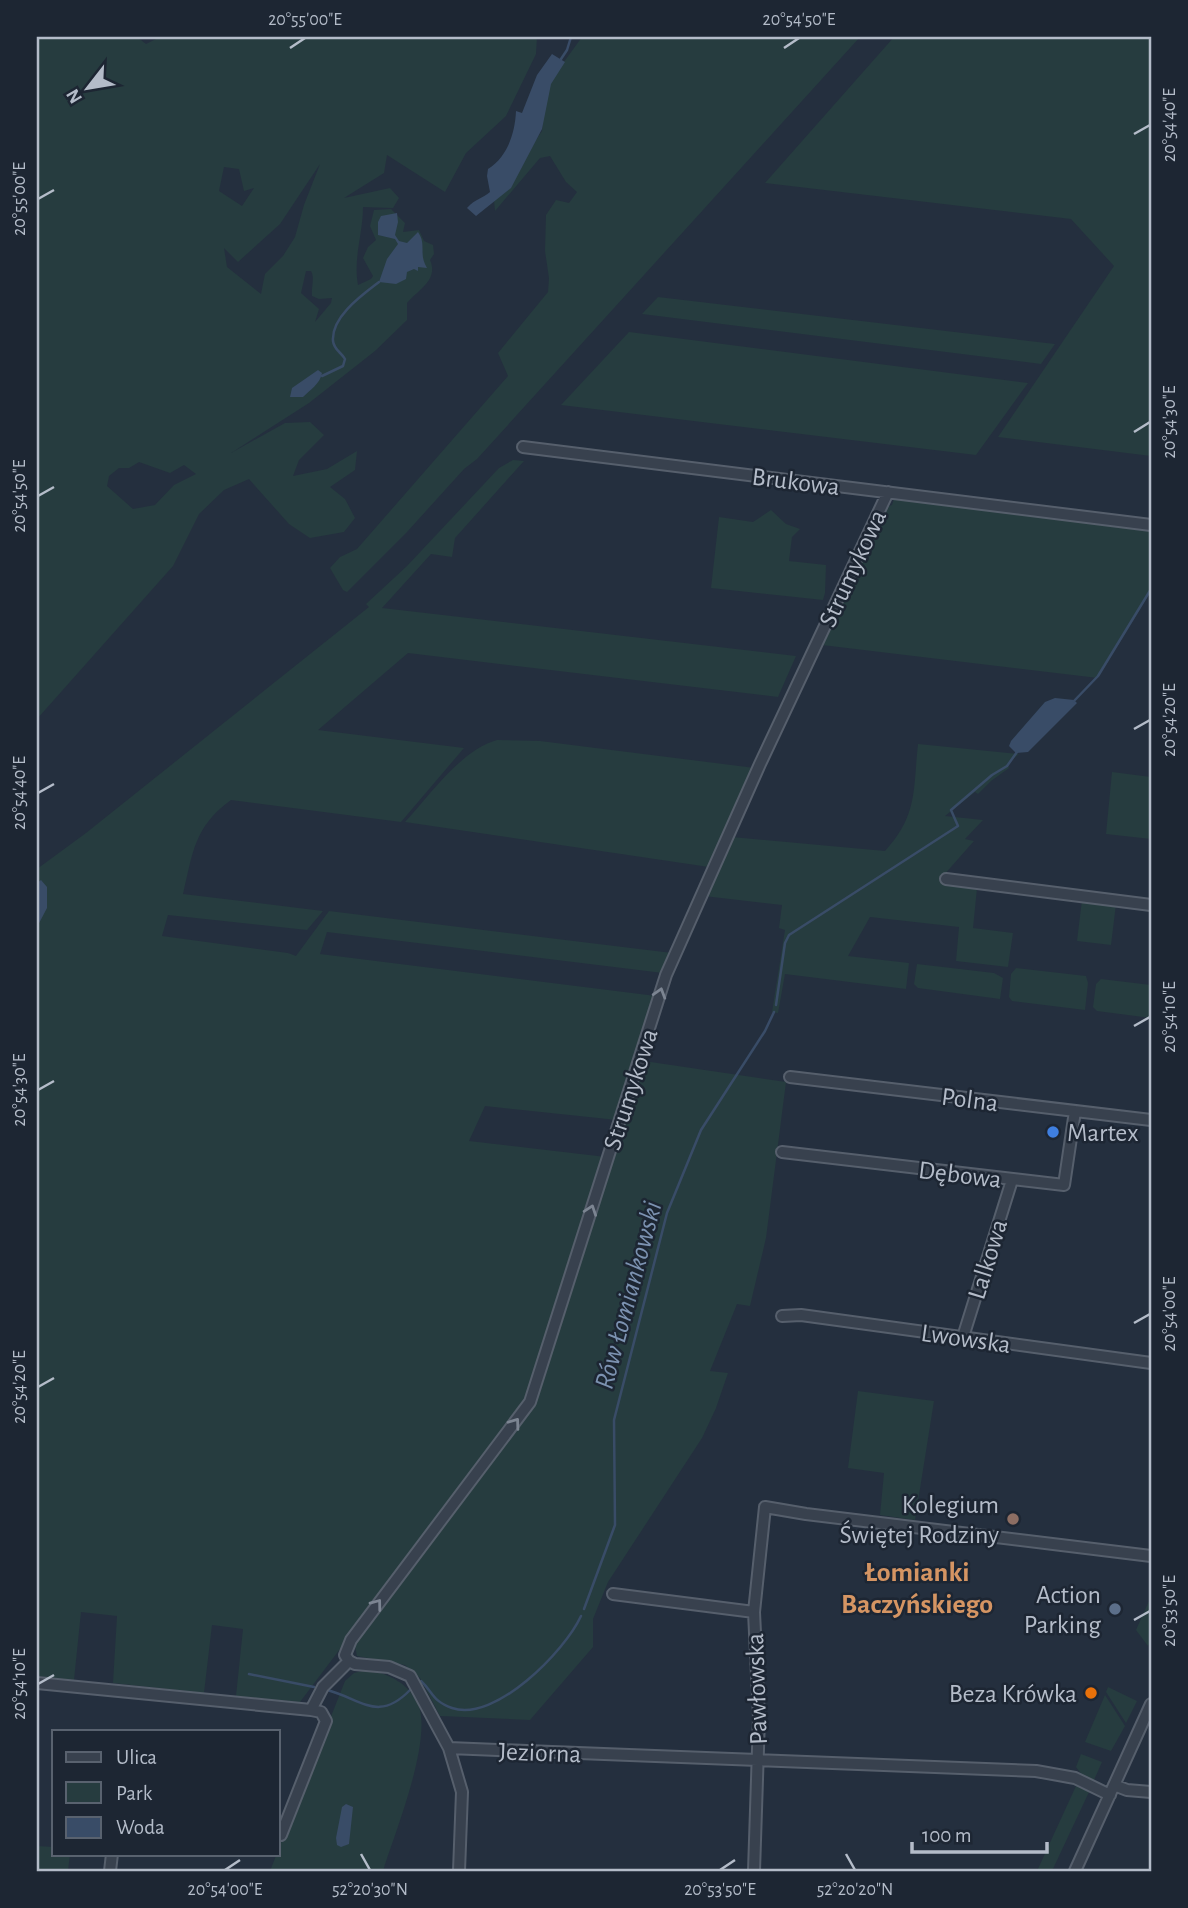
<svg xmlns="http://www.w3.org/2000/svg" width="1188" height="1908" viewBox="0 0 1188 1908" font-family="'Alegreya Sans',sans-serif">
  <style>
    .green { fill: #263c3f; fill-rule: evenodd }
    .water { fill: #394c67 }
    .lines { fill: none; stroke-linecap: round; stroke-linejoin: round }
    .stream { stroke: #394c67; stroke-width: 2.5 }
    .minor-casing { stroke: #565f6c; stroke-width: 14 }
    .minor { stroke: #38414e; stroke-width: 10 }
    .oneway { stroke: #7c8592 }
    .ticks { fill: none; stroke: #b4bcc9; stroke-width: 2.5 }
    .shop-dot { fill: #3f7fe0; stroke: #1d2633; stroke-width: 2.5 }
    .education-dot { fill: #8d6e63; stroke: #1d2633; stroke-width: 2.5 }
    .service-dot { fill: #5c6f8a; stroke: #1d2633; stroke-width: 2.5 }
    .food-dot { fill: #e8710a; stroke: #1d2633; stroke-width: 2.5 }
    .labels { text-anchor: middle; stroke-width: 5; stroke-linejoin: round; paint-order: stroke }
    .street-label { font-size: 26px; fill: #b4bcc9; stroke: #1d2633 }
    .poi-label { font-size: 26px; fill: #b4bcc9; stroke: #1d2633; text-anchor: end }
    .water-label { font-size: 28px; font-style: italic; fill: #7c92b1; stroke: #1d2633 }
    .neighbourhood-label { font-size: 28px; font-weight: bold; fill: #d59563; stroke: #1d2633 }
    .neatline { fill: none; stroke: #b4bcc9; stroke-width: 2.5 }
    .ticks-label { font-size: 18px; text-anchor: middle; fill: #b4bcc9 }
  </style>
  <rect width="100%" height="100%" fill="#242f3e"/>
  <path class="green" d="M37,37H137L146,44L160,37H537L536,54L506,116L466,153L445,192L387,155L384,173L344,198L390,188L399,198L393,208L363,207C363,234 353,258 358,285L371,279L373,276L363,258L368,247L376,240L370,226L374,210L391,209L405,223L403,232L419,230L424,241L433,245L434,254L430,260C439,280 418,290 407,303V320L375,351L309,403L231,453L285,423L310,422L324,435L299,460L293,476L327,469L357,451L355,470L330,487L345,499L355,518L344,532L310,538L289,524L249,479L224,490L199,514L173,566L37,719ZM320,164L304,205L295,237L283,256L265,274L261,294L227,267L224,248L238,262L280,224ZM224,167L239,169L244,191L254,188L242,206L219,191ZM306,271H311C315,278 311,287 312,296L319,299L332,298L331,303L315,322L319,309L301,293ZM139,462L170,473L184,465L196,474L174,485L155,505L133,509L107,486L109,476L119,468H129Z
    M582,37H860L477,459L464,469L407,532L347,592L343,590L330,568L340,557L357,549L508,376L498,353L548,292L549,278L545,251L546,215L556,200L569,203L577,192L566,182L550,156L540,158L495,211L494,200L542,131L545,88Z
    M894,37H1151V456L998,437L1114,266L1071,219L765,183Z
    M658,297L1055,344L1041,364L642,314Z
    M629,332L1028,383L976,455L561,405Z
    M513,460L524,461L455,538L452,557L431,554L382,608L796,656L778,697L408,653L318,730L464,748L401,822L231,800C194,827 193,852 183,894L323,911L307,930L168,915L162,936L288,953L296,956L329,911L672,953L663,973L327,932L320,954L656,996L617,1120L485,1106L469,1141L606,1157L527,1401L300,1702L236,1696L243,1629L212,1625L204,1693L113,1683L117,1616L81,1612L74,1680L37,1676V869L86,833L369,607L366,604L407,566L499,468Z
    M894,499L1151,530V591L1098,678L822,645L882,509L892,505Z
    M771,510L786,524L800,529L792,537L789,561L826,565L825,593L823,600L711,588L719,517L753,522Z
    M497,740L540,741L755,768L709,867L405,822C430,795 461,750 497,740Z
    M918,744L1019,754L1007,764L1009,768L991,781L978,794L975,792L945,816L983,820L965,839L974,841L943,876L942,883L977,888L973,928L1013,933L1008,967L956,961L959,927L870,917L848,956L909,963L906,989L785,974L778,1013L772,1012L785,930L779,928L782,905L704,896L732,837L885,851C918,815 913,790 918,744Z
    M1112,772L1151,777V839L1106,834Z
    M1082,900L1116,904L1111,945L1077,941Z
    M917,964L994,973L1003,978L1000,999L918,988L914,984Z
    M1016,968L1086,976L1088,983L1085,1010L1012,1001L1009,997L1011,974Z
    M1101,979L1151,985V1018L1097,1011L1093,1007L1096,984Z
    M644,1061L786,1082L766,1238L750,1306L737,1304L710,1371L728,1373L716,1408L702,1438L608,1582L593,1619V1647L530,1720L440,1716L420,1678L405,1665L357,1656L355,1646L407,1576L403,1575L533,1404Z
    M858,1391L934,1401L915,1520L880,1515L884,1473L848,1468Z
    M1149,1601L1151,1602V1640L1148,1646L1136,1630Z
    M370,1669C390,1676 407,1682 417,1702C435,1735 394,1835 383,1871H270L345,1681L354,1673Z
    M1108,1687L1137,1701L1126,1723L1106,1692Z
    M1105,1695L1125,1726L1111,1751L1085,1742Z
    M1081,1754L1102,1762L1094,1780L1083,1776L1076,1767Z
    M1076,1786L1089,1792L1052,1871H1037Z
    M37,1846L54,1847V1854H70L68,1871H37Z"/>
  <path class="water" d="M552,54L565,62L551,84L542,129L511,188L476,216L467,208C476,198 482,199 490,192L487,176L488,169C507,157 515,134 516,111L522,113L537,75Z
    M397,213L398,222L395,235L399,241L407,243L418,232C427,245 418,253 427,268L418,267V271L414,269L407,272L406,279L396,284L379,282L387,259L398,244L395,239L378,235V222L381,216Z
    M318,370L322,373C320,384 310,390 303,397H290L292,388Z
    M1055,698L1074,700L1077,703L1028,752L1016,753L1009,746L1011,741L1045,702Z
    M41,880L47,887V908L37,927V883Z
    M346,1804L353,1807L349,1844L341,1847L337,1845L336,1838L342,1807Z"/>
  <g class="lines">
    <path class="stream" d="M561,59L567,50L571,37
      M322,376L343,366L345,359C341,352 334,350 333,341C331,317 362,295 379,282
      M1074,701L1098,676L1151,589
      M776,1005L785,943L789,935L958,826L951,810L992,775L1007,766L1017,752
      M584,1609L615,1525L614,1420L667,1213L701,1130L765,1031L774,1012
      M249,1674L314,1687
      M421,1681C433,1692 432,1701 452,1708C495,1723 565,1651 581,1616
      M327,1690C362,1699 378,1723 410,1690"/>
    <g class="minor-casing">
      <path id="minor" d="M523,447L1151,525
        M946,879L1151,905
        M790,1077L1151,1120
        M782,1152L1064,1185L1075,1111
        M782,1316L801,1315L1151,1363
        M963,1337L1012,1180
        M613,1594L754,1612
        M349,1661L345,1655L351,1640L530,1402L666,975L760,764L888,492
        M37,1683L311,1710L323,1687L349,1661L355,1664L389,1667L410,1676L449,1748L1036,1771L1075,1778L1110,1795
        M449,1748L462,1792L459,1871
        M1114,1785L1127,1790L1151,1792
        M281,1835L326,1721L321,1712L311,1710
        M110,1871L112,1854
        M754,1871L759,1718L754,1612L765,1507L806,1514L1151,1556
        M1075,1871L1151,1704"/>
    </g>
    <use href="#minor" class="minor"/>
  </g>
  <defs><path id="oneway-chevron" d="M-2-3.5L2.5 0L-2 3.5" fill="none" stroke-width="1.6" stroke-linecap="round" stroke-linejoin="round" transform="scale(1.75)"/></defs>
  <g class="oneway">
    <use href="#oneway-chevron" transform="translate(660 993) rotate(-73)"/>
    <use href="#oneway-chevron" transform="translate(591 1210) rotate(-71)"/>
    <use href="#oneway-chevron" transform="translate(515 1423) rotate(-54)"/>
    <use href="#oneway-chevron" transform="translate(377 1604) rotate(-53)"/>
  </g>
  <path class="ticks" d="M290,48L305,38M784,48L799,38M1134,134L1150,125M38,199L54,190M1134,432L1150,422M38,496L54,487M1134,729L1150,720M38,793L54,784M1134,1026L1150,1017M38,1090L54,1081M1134,1323L1150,1314M38,1387L54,1378M1134,1620L1150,1611M38,1684L54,1675M361,1854L370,1870M846,1854L855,1870M225,1870L240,1860M720,1870L735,1860"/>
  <circle class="shop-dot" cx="1053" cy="1132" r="7"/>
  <circle class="education-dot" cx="1013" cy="1519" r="7"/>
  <circle class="service-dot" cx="1115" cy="1609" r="7"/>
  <circle class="food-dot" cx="1091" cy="1693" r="7"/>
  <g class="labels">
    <g class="street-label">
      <text transform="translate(796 481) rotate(7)" y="9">Brukowa</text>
      <text transform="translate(852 568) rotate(-65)" y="9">Strumykowa</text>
      <text transform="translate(630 1089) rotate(-72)" y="9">Strumykowa</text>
      <text transform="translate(970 1099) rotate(7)" y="9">Polna</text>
      <text transform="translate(960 1174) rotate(7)" y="9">Dębowa</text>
      <text transform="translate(987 1259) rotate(-73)" y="9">Lalkowa</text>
      <text transform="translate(966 1338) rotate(8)" y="9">Lwowska</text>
      <text transform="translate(756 1689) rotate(-92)" y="9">Pawłowska</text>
      <text transform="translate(540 1752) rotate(2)" y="9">Jeziorna</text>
    </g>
    <g class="poi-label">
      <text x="1067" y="1141" text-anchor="start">Martex</text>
      <text x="999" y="1513">Kolegium<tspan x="999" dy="30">Świętej Rodziny</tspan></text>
      <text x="1101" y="1603">Action<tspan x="1101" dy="30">Parking</tspan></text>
      <text x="1077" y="1702">Beza Krówka</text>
    </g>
    <g class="water-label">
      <text transform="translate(627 1295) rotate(-75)" y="10">Rów Łomiankowski</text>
    </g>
    <g class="neighbourhood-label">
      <text x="917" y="1581">Łomianki<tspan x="917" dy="32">Baczyńskiego</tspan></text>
    </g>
  </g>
  <rect width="1188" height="1908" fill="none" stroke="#1d2633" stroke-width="77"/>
  <rect x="52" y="1730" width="228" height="126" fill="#1d2633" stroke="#59626f" stroke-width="2"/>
  <rect x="66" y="1752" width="35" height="10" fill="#38414e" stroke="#59626f" stroke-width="2"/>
  <text x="116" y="1764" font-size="21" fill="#b4bcc9">Ulica</text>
  <rect x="66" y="1782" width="35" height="21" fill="#263c3f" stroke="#59626f" stroke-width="2"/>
  <text x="116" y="1800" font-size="21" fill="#b4bcc9">Park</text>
  <rect x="66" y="1817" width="35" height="21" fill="#394c67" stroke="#59626f" stroke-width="2"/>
  <text x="116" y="1834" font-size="21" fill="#b4bcc9">Woda</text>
  <g transform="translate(88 88) rotate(239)" stroke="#1d2633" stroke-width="5" paint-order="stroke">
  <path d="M0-5L12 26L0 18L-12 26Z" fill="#b4bcc9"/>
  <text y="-10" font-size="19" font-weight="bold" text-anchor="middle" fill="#b4bcc9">N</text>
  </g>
  <path d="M912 1842v10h135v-10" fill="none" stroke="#b4bcc9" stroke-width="3.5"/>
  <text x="922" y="1842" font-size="21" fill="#b4bcc9" stroke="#1d2633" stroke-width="5" paint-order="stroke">100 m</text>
  <rect x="38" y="38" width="1112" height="1832" class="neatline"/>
  <g class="ticks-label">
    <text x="305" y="25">20°55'00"E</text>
    <text x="799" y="25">20°54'50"E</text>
    <text transform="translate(1169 125) rotate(-90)" y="6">20°54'40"E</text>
    <text transform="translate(19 199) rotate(-90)" y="6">20°55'00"E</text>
    <text transform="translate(1169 422) rotate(-90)" y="6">20°54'30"E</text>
    <text transform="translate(19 496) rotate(-90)" y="6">20°54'50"E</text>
    <text transform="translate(1169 720) rotate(-90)" y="6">20°54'20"E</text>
    <text transform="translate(19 793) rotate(-90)" y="6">20°54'40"E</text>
    <text transform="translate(1169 1017) rotate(-90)" y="6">20°54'10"E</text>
    <text transform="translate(19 1090) rotate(-90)" y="6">20°54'30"E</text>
    <text transform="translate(1169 1314) rotate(-90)" y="6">20°54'00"E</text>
    <text transform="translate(19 1387) rotate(-90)" y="6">20°54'20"E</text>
    <text transform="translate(1169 1611) rotate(-90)" y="6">20°53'50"E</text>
    <text transform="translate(19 1684) rotate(-90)" y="6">20°54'10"E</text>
    <text x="225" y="1895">20°54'00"E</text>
    <text x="370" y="1895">52°20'30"N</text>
    <text x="720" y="1895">20°53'50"E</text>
    <text x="855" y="1895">52°20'20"N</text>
  </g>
</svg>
